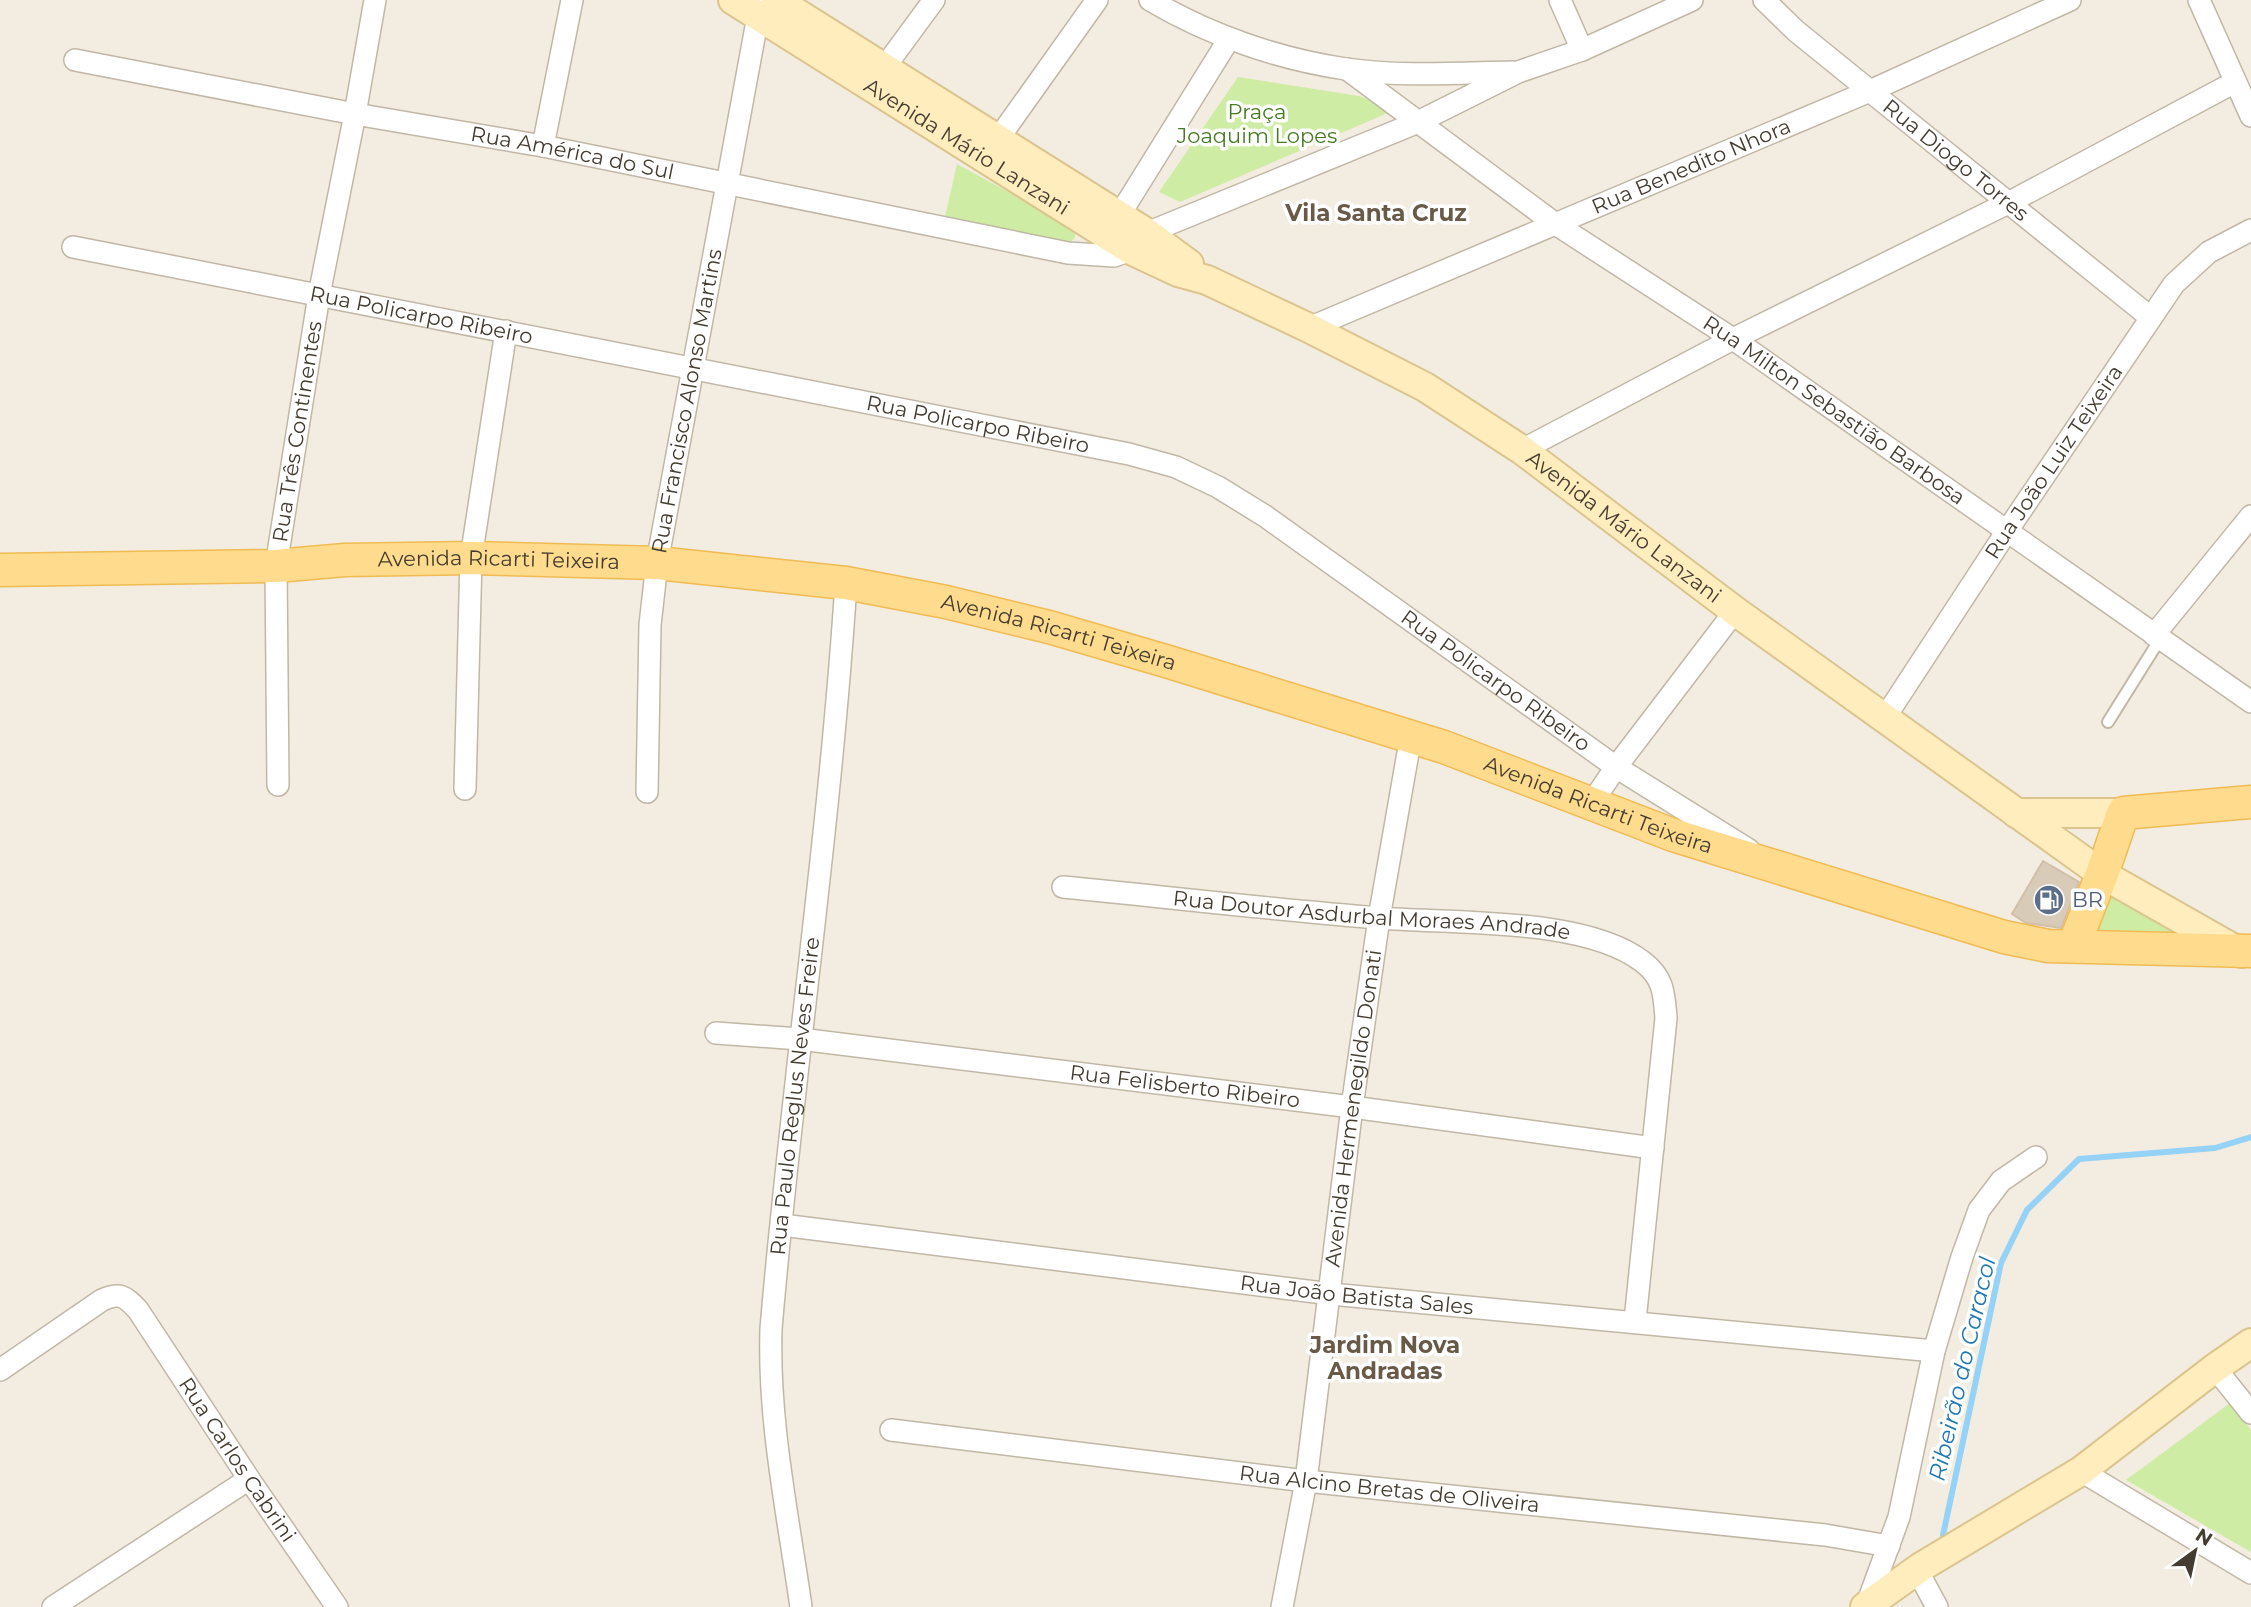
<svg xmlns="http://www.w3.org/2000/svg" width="2251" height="1607" viewBox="0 0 2251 1607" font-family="Montserrat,sans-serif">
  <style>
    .green { fill: #ceeca4 }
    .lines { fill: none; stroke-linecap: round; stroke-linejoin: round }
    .stream { stroke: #95d2f7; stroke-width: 6 }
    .building { fill: #d8cbb8; stroke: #d1bfa8; stroke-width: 2 }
    .lane-casing { stroke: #c1b7a6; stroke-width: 14 }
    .street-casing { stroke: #c1b7a6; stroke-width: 24 }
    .secondary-casing { stroke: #dbc48d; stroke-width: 32 }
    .primary-casing { stroke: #f0bb52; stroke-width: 35 }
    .lane { stroke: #fff; stroke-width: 10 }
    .street { stroke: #fff; stroke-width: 21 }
    .secondary { stroke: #ffedbe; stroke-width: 28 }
    .primary { stroke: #ffdb8d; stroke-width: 32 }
    .labels { text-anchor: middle; stroke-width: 7; stroke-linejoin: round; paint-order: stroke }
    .park-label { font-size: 21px; fill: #457b20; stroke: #fff }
    .street-label { font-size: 21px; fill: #443c31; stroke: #fff }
    .service-label { font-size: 21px; fill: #4e5e75; stroke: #fff; text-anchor: start }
    .neighbourhood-label { font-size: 23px; font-weight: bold; fill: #685a47; stroke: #fff }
    .water-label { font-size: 23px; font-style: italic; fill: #2079b2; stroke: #fff }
  </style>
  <rect width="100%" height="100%" fill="#f3ede1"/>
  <path class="green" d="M1238,77L1359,96L1395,110L1180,202L1159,192Z
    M957,164L1065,223L1075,230V238L1069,243H1054L945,217Z
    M2112,890L2197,938L2087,940Z
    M2230,1403L2251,1430V1552L2126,1480Z"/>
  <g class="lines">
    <path class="stream" d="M1943,1535L2001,1263L2027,1210L2079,1159L2215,1148L2251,1137"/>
  </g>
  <path class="building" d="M2043,861L2079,882L2061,928L2026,923L2012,914Z"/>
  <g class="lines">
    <g class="lane-casing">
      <path id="lane" d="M2108,722L2160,639"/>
    </g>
    <g class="street-casing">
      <g id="street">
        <path d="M1150,0C1209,35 1278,59 1346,69C1401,77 1458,73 1513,72"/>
        <path d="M1560,0L1582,50"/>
        <path id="s1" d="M1764,0L1796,31L1870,91L2150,317"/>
        <path d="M2199,0L2251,116"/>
        <path id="s2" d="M75,60L355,114L543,146L1068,253L1114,256L1131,250L1147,233L1416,123L1518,72L1582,50L1692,0"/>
        <path d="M884,68L934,0"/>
        <path id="s3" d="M1347,69L1554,223L1733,339L2251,702"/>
        <path d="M998,139L1097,0"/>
        <path d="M543,146L572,0"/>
        <path d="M1112,227L1229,39"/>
        <path id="s4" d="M73,247L1129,454L1176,467L1218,487L1265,516L1616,767L1749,850"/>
        <path id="s5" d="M1309,328L1870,91L2070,0"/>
        <path d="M1522,450L1733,339L2010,202L2235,82"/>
        <path d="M2154,635L2251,516"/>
        <path id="s6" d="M1884,719L2007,531L2174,284L2209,252L2251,230"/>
        <path id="s7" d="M278,785L276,566L319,295L355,114L375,0"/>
        <path d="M465,789L471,558L506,331"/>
        <path id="s8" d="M647,792L650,625L657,563L758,16L764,5"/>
        <path d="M1591,804L1616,767L1735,611"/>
        <path id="s9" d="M1063,887C1169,897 1274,910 1380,918C1453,924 1585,917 1643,962C1664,978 1664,994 1666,1018L1635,1321"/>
        <path id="s10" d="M716,1033L800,1039L1352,1107L1653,1148"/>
        <path id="s11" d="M782,1225L1331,1294L1934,1351"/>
        <path d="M2215,1368L2251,1413"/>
        <path id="s12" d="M0,1370L102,1300C120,1292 125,1296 138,1310L249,1479L337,1607"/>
        <path id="s13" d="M891,1430L1306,1481L1825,1535L1889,1546"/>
        <path d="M2081,1471L2251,1573"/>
        <path d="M1917,1570L1937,1607"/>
        <path d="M53,1607L249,1479"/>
        <path id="s14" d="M801,1607C788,1515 768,1422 771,1329C792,1080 830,833 846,583"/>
        <path id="s15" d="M1282,1607L1306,1481L1352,1107L1379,918L1411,736"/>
        <path d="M1866,1607L1899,1517L1934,1351L1962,1257L1979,1210L2001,1181L2036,1157"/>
      </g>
    </g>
    <g class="secondary-casing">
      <g id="secondary">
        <path id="s16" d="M733,0L1131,250L1178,272L1207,280L1309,328L1425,387L1522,450L1735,611L2102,874L2241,953"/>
        <path d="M776,0L1147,233L1189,264"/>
        <path d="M2016,813H2123"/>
        <path d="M1865,1607L1921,1567L2081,1471L2215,1368L2251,1343"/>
      </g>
    </g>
    <g class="primary-casing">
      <g id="primary">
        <path id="s17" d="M0,570L276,566L345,560L471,558L657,563L846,583L946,602L1049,627L1169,662L1444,747L1673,835L2004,937L2048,946L2251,951"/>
        <path d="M2074,945L2102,874L2123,813L2251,802"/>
      </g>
    </g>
    <use href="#lane" class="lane"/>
    <use href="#street" class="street"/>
    <use href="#secondary" class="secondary"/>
    <use href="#primary" class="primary"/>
  </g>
  <defs>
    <g id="fuel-disc" transform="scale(1.575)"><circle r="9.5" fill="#5c6f8a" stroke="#fff"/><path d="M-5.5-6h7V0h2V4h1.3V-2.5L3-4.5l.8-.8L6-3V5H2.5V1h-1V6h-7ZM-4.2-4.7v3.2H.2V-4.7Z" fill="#fff"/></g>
  </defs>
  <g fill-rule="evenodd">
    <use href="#fuel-disc" x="2049" y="900"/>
  </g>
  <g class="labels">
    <g class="park-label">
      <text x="1257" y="119">Praça<tspan x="1257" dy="24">Joaquim Lopes</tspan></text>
    </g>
    <g class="street-label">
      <text dy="7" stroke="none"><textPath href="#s16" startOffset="276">Avenida Mário Lanzani</textPath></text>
      <text dy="7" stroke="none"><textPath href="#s2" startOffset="506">Rua América do Sul</textPath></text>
      <text dy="7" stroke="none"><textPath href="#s1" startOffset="250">Rua Diogo Torres</textPath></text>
      <text dy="7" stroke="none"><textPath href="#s5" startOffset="415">Rua Benedito Nhora</textPath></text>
      <text dy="7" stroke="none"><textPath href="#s4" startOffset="355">Rua Policarpo Ribeiro</textPath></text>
      <text dy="7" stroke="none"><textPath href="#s8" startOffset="394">Rua Francisco Alonso Martins</textPath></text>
      <text dy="7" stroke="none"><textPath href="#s3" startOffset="595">Rua Milton Sebastião Barbosa</textPath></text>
      <text dy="7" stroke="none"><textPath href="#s4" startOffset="922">Rua Policarpo Ribeiro</textPath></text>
      <text dy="7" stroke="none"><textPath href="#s7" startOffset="355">Rua Três Continentes</textPath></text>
      <text dy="7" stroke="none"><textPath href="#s6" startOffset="308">Rua João Luiz Teixeira</textPath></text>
      <text dy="7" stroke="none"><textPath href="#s16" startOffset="1038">Avenida Mário Lanzani</textPath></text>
      <text dy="7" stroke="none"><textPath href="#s17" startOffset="499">Avenida Ricarti Teixeira</textPath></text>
      <text dy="7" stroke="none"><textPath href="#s17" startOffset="1066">Avenida Ricarti Teixeira</textPath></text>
      <text dy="7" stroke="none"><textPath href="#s4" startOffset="1510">Rua Policarpo Ribeiro</textPath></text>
      <text dy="7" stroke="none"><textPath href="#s17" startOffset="1633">Avenida Ricarti Teixeira</textPath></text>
      <text dy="7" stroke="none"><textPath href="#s9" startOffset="310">Rua Doutor Asdurbal Moraes Andrade</textPath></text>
      <text dy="7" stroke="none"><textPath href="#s10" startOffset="472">Rua Felisberto Ribeiro</textPath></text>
      <text dy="7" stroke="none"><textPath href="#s14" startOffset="514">Rua Paulo Reglus Neves Freire</textPath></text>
      <text dy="7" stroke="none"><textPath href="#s15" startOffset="504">Avenida Hermenegildo Donati</textPath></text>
      <text dy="7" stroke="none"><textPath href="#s11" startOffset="579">Rua João Batista Sales</textPath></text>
      <text dy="7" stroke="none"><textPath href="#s12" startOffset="345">Rua Carlos Cabrini</textPath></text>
      <text dy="7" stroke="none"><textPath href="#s13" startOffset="502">Rua Alcino Bretas de Oliveira</textPath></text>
    </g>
    <g class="service-label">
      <text x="2072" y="907">BR</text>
    </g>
    <g class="neighbourhood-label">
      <text x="1376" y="221">Vila Santa Cruz</text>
      <text x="1385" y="1353">Jardim Nova<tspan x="1385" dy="26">Andradas</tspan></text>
    </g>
    <g class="water-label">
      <text transform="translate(1962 1369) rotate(-77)" y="8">Ribeirão do Caracol</text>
    </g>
  </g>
  <g transform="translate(2195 1551) rotate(33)" stroke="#ffffff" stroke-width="5" paint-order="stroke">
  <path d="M0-5L12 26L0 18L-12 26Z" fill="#443c31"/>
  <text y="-10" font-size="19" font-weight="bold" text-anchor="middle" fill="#443c31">N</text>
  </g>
</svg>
